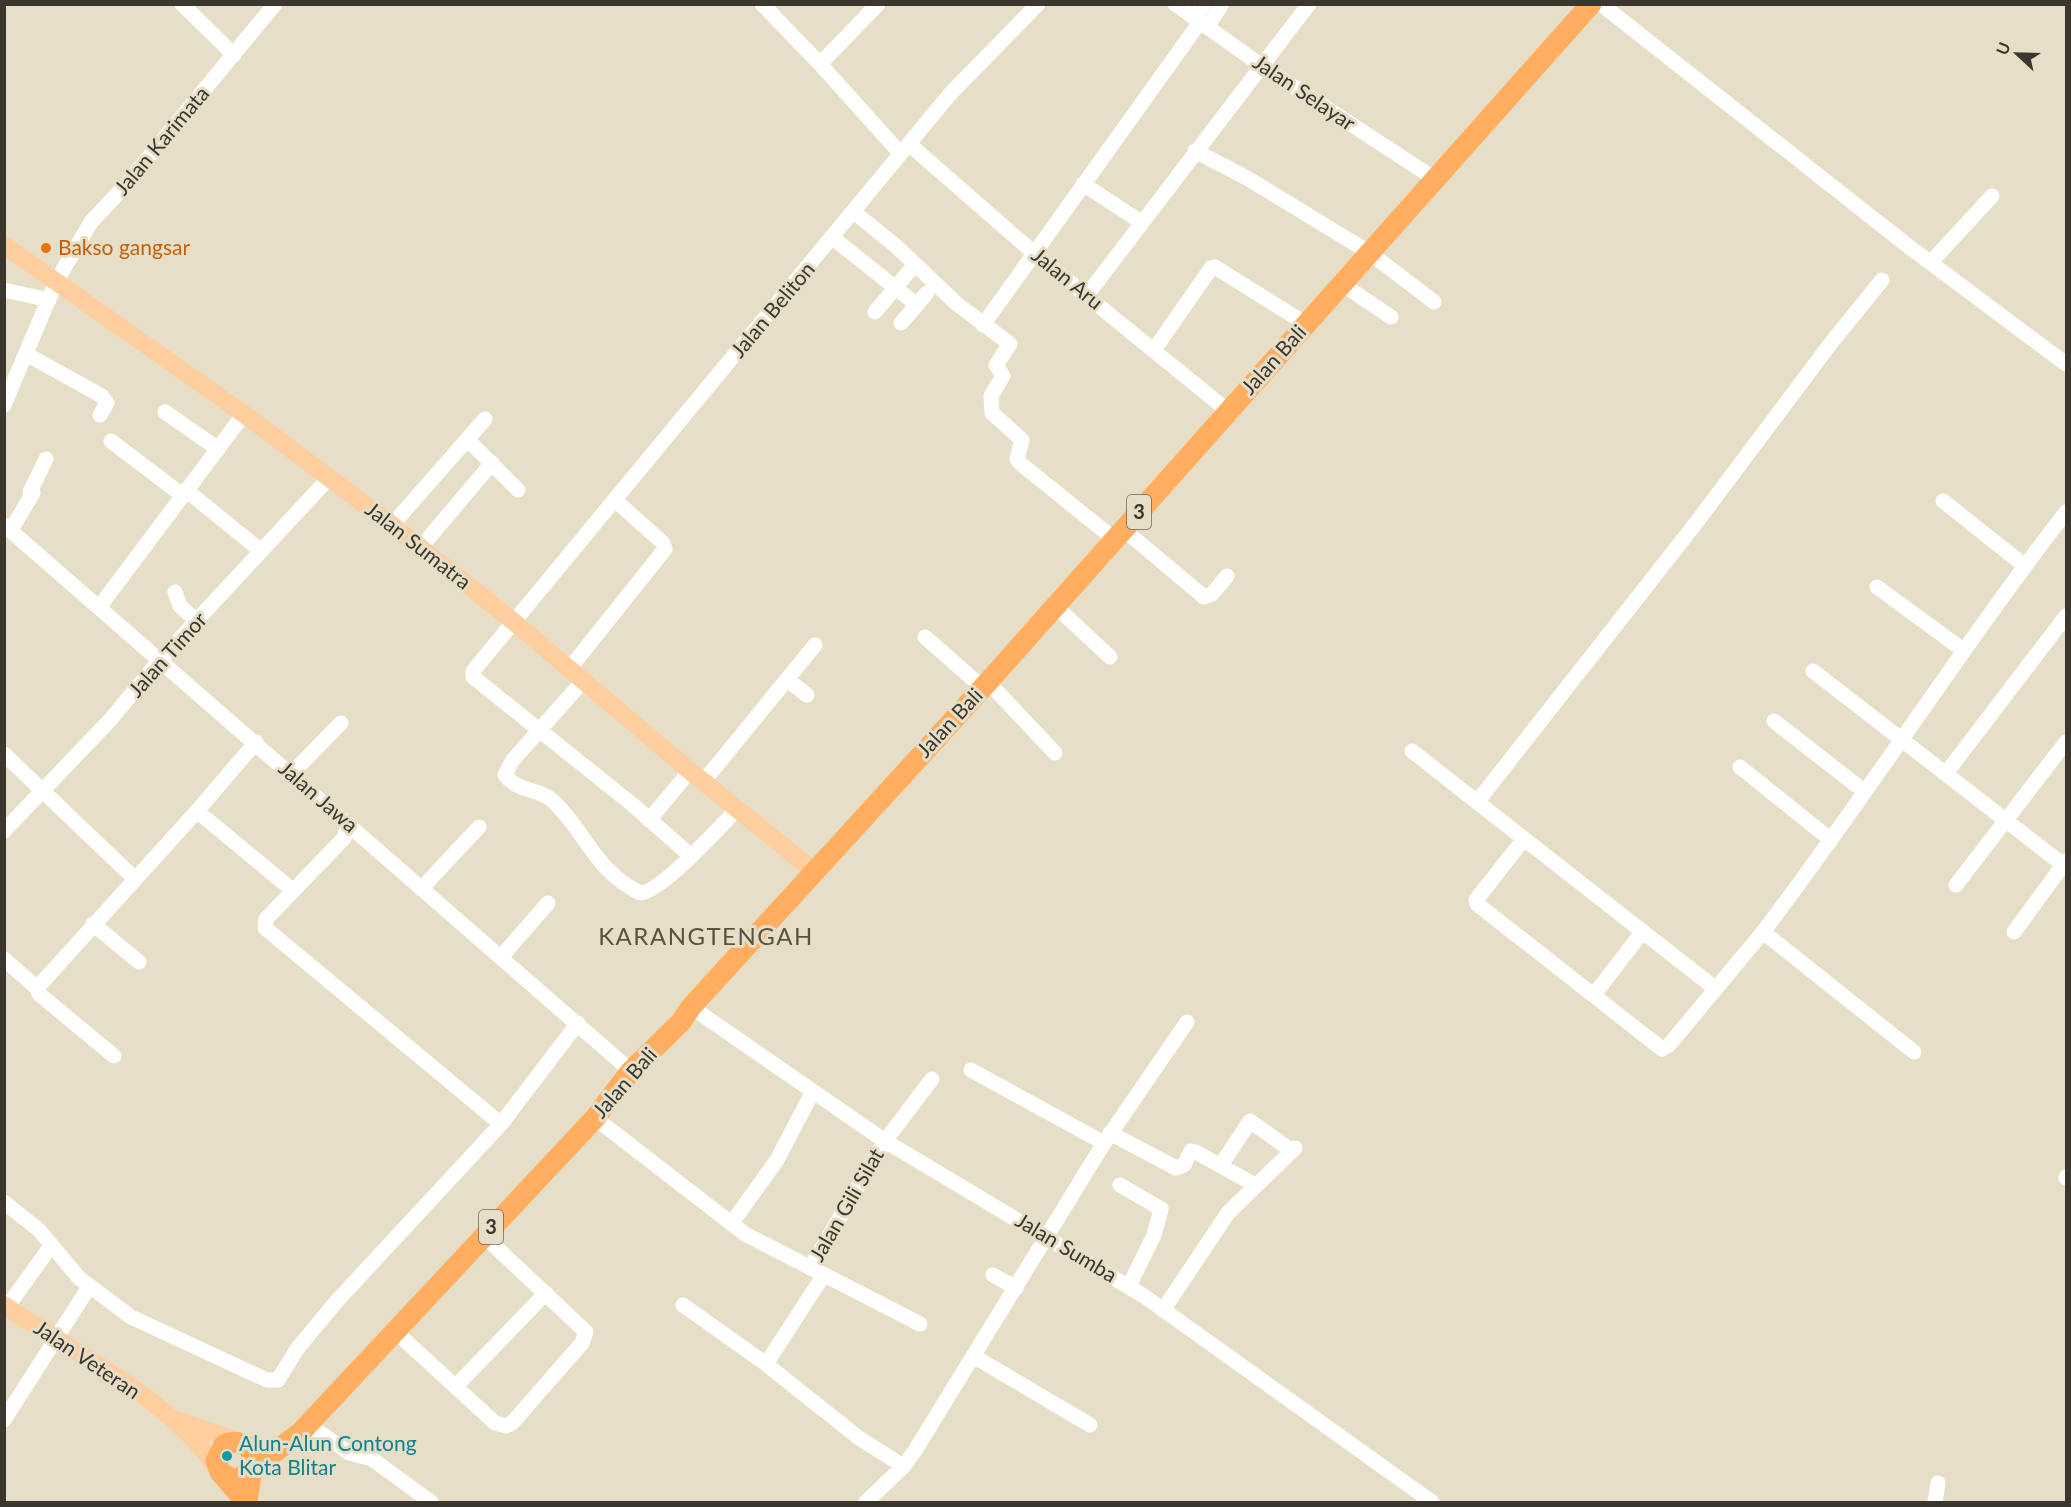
<svg xmlns="http://www.w3.org/2000/svg" width="2071" height="1507" viewBox="0 0 2071 1507" font-family="Lato,sans-serif">
  <style>
    .lines { fill: none; stroke-linecap: round; stroke-linejoin: round }
    .minor { stroke: #fff; stroke-width: 15 }
    .major { stroke: #ffce9f; stroke-width: 18 }
    .highway { stroke: #ffae5f; stroke-width: 21 }
    .food-dot { fill: #e8710a; stroke: #e7dec7; stroke-width: 2 }
    .culture-dot { fill: #0f9aa8; stroke: #e7dec7; stroke-width: 2 }
    .labels { text-anchor: middle; stroke-width: 6; stroke-linejoin: round; paint-order: stroke }
    .shield { fill: #e7dec7; stroke: #6f695c; stroke-width: 1.5 }
    .shield-label { font-size: 20px; font-weight: bold; fill: #3b372e }
    .street-label { font-size: 21px; fill: #3b372e; stroke: #e7dec7 }
    .food-label { font-size: 21px; fill: #c56008; stroke: #e7dec7; text-anchor: start }
    .culture-label { font-size: 21px; fill: #0d838f; stroke: #e7dec7; text-anchor: start }
    .quarter-label { font-size: 24px; letter-spacing: 1.5px; fill: #5a533f; stroke: #e7dec7 }
  </style>
  <rect width="100%" height="100%" fill="#e7dec7"/>
  <g class="lines">
    <path class="minor" d="M182,4L234,55
      M762,4L820,64
      M878,4L820,64L900,153
      M1175,4L1262,66L1435,179
      M1601,4L1908,246L2066,364
      M1194,18L1204,4
      M1207,27L1222,4
      M909,144L1035,254L1228,411
      M1195,151L1247,178L1370,253L1434,302
      M1083,184L1141,222
      M854,212L897,247L957,304L1010,344L996,365L1003,376L991,396L992,413L1022,440L1017,459L1021,464L1114,539
      M833,238L917,305L901,323
      M1931,262L1992,196
      M1342,284L1391,317
      M4,290L49,300
      M1087,295L1309,4
      M917,305L927,293
      M875,312L912,268
      M983,325L1200,22
      M1154,350L1211,268L1215,267L1306,324
      M26,354L102,396L107,403L100,415
      M4,405L56,282L91,222L124,187L275,4
      M165,412L218,449
      M467,439L518,490
      M111,441L182,495
      M186,490L261,551
      M1943,501L2025,566
      M4,525L631,1071
      M392,525L485,419
      M1123,529L1204,597L1212,594L1227,576
      M11,530L33,493L30,492L46,459
      M421,547L492,463
      M1877,587L1963,650
      M175,592L180,606L198,622
      M1054,605L1110,657
      M100,606L244,414
      M925,637L983,688
      M570,668L665,549L663,543L615,500
      M1813,671L2066,867
      M584,680L512,761L505,775C517,792 539,788 553,801C587,833 593,869 640,893C660,893 722,825 738,808
      M788,680L807,695
      M988,682L1055,753
      M1774,721L1865,792
      M1412,751L1477,802
      M4,754L134,878
      M1740,767L1831,840
      M1947,772L2066,616
      M291,774L341,723
      M704,781L815,645
      M197,811L291,889
      M649,820L690,771
      M349,824L344,838L266,919L265,928L501,1124
      M4,831L111,719L159,661L329,478
      M1524,839L1476,900L1477,904L1662,1049L1669,1045L1763,932
      M691,856L633,805L473,677V671L950,94L1038,4
      M1956,885L2066,742
      M421,889L479,827
      M93,924L139,962
      M2014,932L2066,861
      M501,957L548,903
      M4,959L37,988L39,994L114,1056
      M37,988L197,811L256,742
      M1716,989L1477,802L1696,523L1831,343L1882,280
      M1594,995L1643,931
      M691,1007L885,1141L1144,1296L1432,1502
      M1914,1052L1763,932C1868,794 1960,649 2066,512
      M971,1070L1104,1143
      M595,1118L745,1234L920,1324
      M1110,1133L1176,1168L1184,1165L1191,1151L1196,1152L1255,1185
      M1221,1165L1250,1121L1292,1151
      M2066,1177V1178
      M1120,1185L1161,1209L1154,1235L1129,1286
      M4,1202L39,1230L79,1278L131,1317L267,1380H278L297,1349L336,1302L501,1124L578,1023
      M731,1224L777,1160L812,1093
      M810,1268L885,1141L932,1079
      M993,1275L1016,1288
      M683,1305L766,1364L859,1438L903,1466
      M7,1307L51,1246
      M1163,1310L1228,1213L1295,1148
      M396,1332L495,1423L506,1426L512,1423L582,1343L586,1332L483,1235
      M975,1357L1090,1425
      M766,1364L823,1276
      M456,1386L546,1293
      M4,1420L89,1287
      M308,1424L349,1453L372,1459L431,1502
      M866,1502L904,1466L916,1449L1104,1143L1187,1022
      M1935,1502L1938,1483"/>
    <path class="major" d="M4,245L244,414L392,525L514,622L690,771L814,871
      M4,1305C76,1355 172,1399 220,1472
      M181,1421L242,1443"/>
    <path class="highway" d="M220,1472L234,1480L249,1473L253,1456C248,1443 237,1439 224,1445L216,1461L220,1472L246,1502
      M247,1502L252,1469L300,1433L595,1118L631,1071L681,1022L691,1007L988,682L1591,4"/>
  </g>
  <circle class="food-dot" cx="46" cy="248" r="6"/>
  <circle class="culture-dot" cx="227" cy="1456" r="6"/>
  <g class="labels">
    <g class="shield">
      <rect x="1127" y="495" width="24" height="34" rx="4.5"/>
      <rect x="479" y="1210" width="24" height="34" rx="4.5"/>
    </g>
    <g class="shield-label">
      <text x="1139" y="519">3</text>
      <text x="491" y="1234">3</text>
    </g>
    <g class="street-label">
      <text transform="translate(1304 93) rotate(34)" y="7">Jalan Selayar</text>
      <text transform="translate(162 141) rotate(-50)" y="7">Jalan Karimata</text>
      <text transform="translate(1067 279) rotate(39)" y="7">Jalan Aru</text>
      <text transform="translate(773 310) rotate(-50)" y="7">Jalan Beliton</text>
      <text transform="translate(1274 360) rotate(-48)" y="7">Jalan Bali</text>
      <text transform="translate(418 546) rotate(38)" y="7">Jalan Sumatra</text>
      <text transform="translate(168 655) rotate(-48)" y="7">Jalan Timor</text>
      <text transform="translate(950 723) rotate(-47)" y="7">Jalan Bali</text>
      <text transform="translate(318 797) rotate(41)" y="7">Jalan Jawa</text>
      <text transform="translate(625 1083) rotate(-49)" y="7">Jalan Bali</text>
      <text transform="translate(847 1205) rotate(-60)" y="7">Jalan Gili Silat</text>
      <text transform="translate(1066 1248) rotate(31)" y="7">Jalan Sumba</text>
      <text transform="translate(87 1360) rotate(34)" y="7">Jalan Veteran</text>
    </g>
    <g class="food-label">
      <text x="58" y="255">Bakso gangsar</text>
    </g>
    <g class="culture-label">
      <text x="239" y="1451">Alun-Alun Contong<tspan x="239" dy="24">Kota Blitar</tspan></text>
    </g>
    <g class="quarter-label">
      <text x="706" y="945">KARANGTENGAH</text>
    </g>
  </g>
  <rect width="2071" height="1507" fill="none" stroke="#3b372e" stroke-width="12"/>
  <g transform="translate(2017 54) rotate(292)" stroke="#e7dec7" stroke-width="4.5" paint-order="stroke">
  <path d="M0-4.5L10 22L0 15L-10 22Z" fill="#3b372e"/>
  <text y="-9" font-size="16" font-weight="bold" text-anchor="middle" fill="#3b372e">U</text>
  </g>
</svg>
